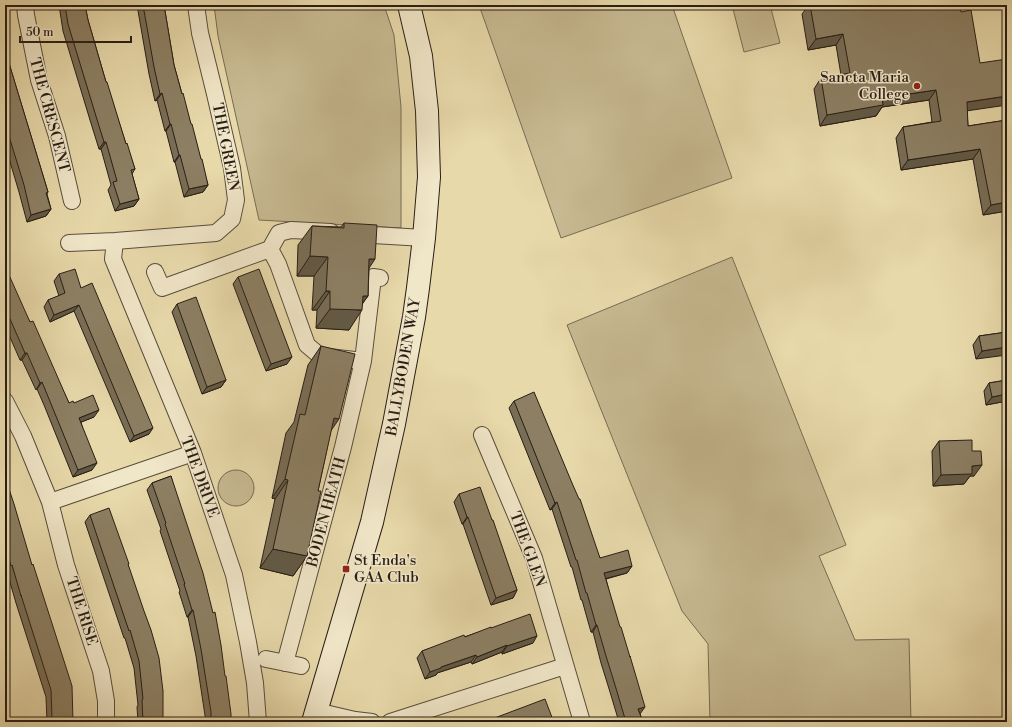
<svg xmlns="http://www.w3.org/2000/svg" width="1012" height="727" viewBox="0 0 1012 727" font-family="'Libre Bodoni',serif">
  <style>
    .green { fill: #c7b991; stroke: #786c54 }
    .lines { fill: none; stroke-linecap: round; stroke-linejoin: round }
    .street-casing { stroke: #584d3b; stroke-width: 18 }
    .secondary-casing { stroke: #281e16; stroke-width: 24 }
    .street { stroke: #f0e6c8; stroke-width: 16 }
    .secondary { stroke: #f0e6c8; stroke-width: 22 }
    .wall { fill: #786d55; stroke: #281e16 }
    .shaded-wall { fill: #625945; stroke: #281e16 }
    .building { fill: #8c7f63; stroke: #281e16 }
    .poi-dot { fill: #8f2418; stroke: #f0e6c8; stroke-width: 1.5 }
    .labels { text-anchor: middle; stroke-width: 3; stroke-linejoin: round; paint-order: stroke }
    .poi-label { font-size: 15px; fill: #281e16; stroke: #f0e6c8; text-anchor: end }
    .street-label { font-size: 15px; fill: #281e16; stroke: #f0e6c8 }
  </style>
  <rect width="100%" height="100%" fill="#e8d9aa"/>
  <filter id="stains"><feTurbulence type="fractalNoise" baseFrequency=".005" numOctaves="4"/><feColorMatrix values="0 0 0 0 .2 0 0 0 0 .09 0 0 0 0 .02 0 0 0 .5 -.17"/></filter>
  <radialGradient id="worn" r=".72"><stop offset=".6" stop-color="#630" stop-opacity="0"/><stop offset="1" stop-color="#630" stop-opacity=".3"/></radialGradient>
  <path class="green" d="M214,5H384L394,35L401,107V228L259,220L218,36Z
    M479,5H672L732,178L561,238Z
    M732,5H770L780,43L744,52Z
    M732,257L846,545L819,556L855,640L909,639L911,722H710L708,644L682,611L567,325Z
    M218 488a18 18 0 1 1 36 0a18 18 0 1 1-36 0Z"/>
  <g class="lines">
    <g class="street-casing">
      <path id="street" d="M25,5L26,15L39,80L57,136L72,201
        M356,234L424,238
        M115,241L113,259L193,453L234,575L248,642L255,683L258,722
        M69,243L115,241L216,233L232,219L236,200L232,168L215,94L200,33L196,5
        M270,249L278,264L307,345L320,356L363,361L343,447L285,663
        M155,272L162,288L270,249L279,233L291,230L331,232
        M363,361L373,277L380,278
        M5,401L23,436L50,502
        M482,435L534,558L582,722
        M266,659L301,666
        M316,711L355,720L372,722
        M106,722V701L101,671L66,565L50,502L193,453
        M390,722L565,666"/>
    </g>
    <g class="secondary-casing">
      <path id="secondary" d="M313,722L372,522L394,424L414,317L418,288L424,238L429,177L427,111L421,56L409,5"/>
    </g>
    <use href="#street" class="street"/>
    <use href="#secondary" class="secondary"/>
  </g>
  <path class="wall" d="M59,5H85L88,20L106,82L126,144L135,169L132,174L139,199L134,206L115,211L108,190L111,185L101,149H99L90,120L63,31Z
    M137,5H164L174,65L182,94L208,185L203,192L184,197L175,162H174L166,131H165L157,100L155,101L149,74Z
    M809,5H960L968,126L1007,120V211L983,215L973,159L901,170L896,138L903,127L932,122L929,100L882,107L876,116L820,126L814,89L821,78L841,75L836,45L808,50L802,14Z
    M5,50L48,192L47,194L51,209L46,216L27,222L19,192L5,145Z
    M344,223L369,269L368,296L363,303L349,330L316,328L317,310H312L314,276H297L298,245L312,226L341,227Z
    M59,274L81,288L149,434L130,442L74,311L50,322L44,307L48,300L59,296L54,281Z
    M5,277L30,322L69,403H74L94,417L81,422L92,470L73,477L44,405L37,389L36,390L22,360H20L5,326Z
    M238,277L287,364L266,371L233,284Z
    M177,304L226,380L221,387L202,394L172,312Z
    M1007,332L976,359L973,345L979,336Z
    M321,346L331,430L318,491L307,556L293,576L260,568L275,499L272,498L286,433L294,422L308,365Z
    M1007,380V401L986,405L984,391L989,383Z
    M514,401L600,558L632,566L627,573L606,579L640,714L643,722H619L610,692L601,663L593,632H591L582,600H581L572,567H571L552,509L550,510L509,408Z
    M939,441L972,451L974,476H970L964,484L933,486L932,451Z
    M171,476L231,722H206L196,656L188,617H187L179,592L180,591L160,531L161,529L147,490L152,483Z
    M5,477L73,722H47L46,697L16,603L7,572L6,573L5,570Z
    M459,494L492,520L517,590L513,598L491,605L463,524H462L454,502Z
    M90,515L128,565L163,722H138L137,707L138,705L134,668L125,638H124L85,522Z
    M491,628L533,643L502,654V652L472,664L471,662L437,673L436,675L425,679L417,658L422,651Z"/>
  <path class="shaded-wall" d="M843,34L836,45L808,50L816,39Z
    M936,90L929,100L882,107L876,116L820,126L827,115L882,98Z
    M162,93L157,100L155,101L160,94Z
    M1007,96V105L959,112L967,102Z
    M170,124H171L166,131H165Z
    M8,133L5,138V134Z
    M104,142H106L101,149H99Z
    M980,149L973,159L901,170L908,160Z
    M179,155H180L175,162H174Z
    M208,185L203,192L184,197L189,189Z
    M139,199L134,206L115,211L120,204Z
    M1007,202V211L983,215L991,205Z
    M51,209L46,216L27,222L31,215Z
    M310,256L328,257L314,276H297Z
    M369,259H375L362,279Z
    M326,291H330L317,310H312Z
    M363,296H368L357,310H362L349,330L316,328L330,309Z
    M79,305L74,311L50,322L54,315Z
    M10,319L5,325V322L7,320Z
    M1007,347V355L976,359L982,351Z
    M25,353H27L22,360H20Z
    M292,357L287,364L266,371L271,364Z
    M226,380L221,387L202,394L207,387Z
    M42,382L37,389L36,390L40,383Z
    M1007,394V401L986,405L992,397Z
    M99,410L94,417L74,425L79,418Z
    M334,418L339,419L326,438Z
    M153,428L149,434L130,442L134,436Z
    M97,463L92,470L73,477L78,470Z
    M982,465L974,476H970L964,484L933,486L941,475L972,466Z
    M285,479L288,480L275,499L272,498Z
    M557,502L552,509L550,510L555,503Z
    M467,517H468L463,524H462Z
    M273,549L307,556L293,576L260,568Z
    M632,566L627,573L600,580L604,573Z
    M517,590L513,598L491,605L496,598Z
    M192,610H193L188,617H187Z
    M596,625H597L593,632H591Z
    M537,636L533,643L502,654L507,646Z
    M507,645L502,652L472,664L477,657Z
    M476,655L471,662L437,673L436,675L425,679L430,672L441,667Z
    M645,707L640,714L638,709Z
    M55,718L52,722H50L52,719Z"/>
  <path class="building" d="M65,5H85L88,20L106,82H107L126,144L127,143L135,169L131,170L139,199L120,204L113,182L117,181L106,142H104L95,113L68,24Z
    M143,5H164L174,65L182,94L183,93L191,124H192L201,159H202L208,185L189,189L180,155H179L171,124H170L162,93L160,94L154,67Z
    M810,5H960L961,12L971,10L980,63L1007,59V96L967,102L968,126L1007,120V202L991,205L980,149L908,160L903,127L941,121L936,90L882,98L883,105L827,115L821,78L850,73L843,34L816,39Z
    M5,50L48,192L46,193L51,209L31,215L24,185L8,133L5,134Z
    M344,223L377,225L375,259H369L368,296H363L362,310L330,309V291H326L328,257L310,256L312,226L344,228Z
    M75,269L81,288L92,283L153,428L134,436L79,305L54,315L48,300L65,293L59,274Z
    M259,269L292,357L271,364L238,277Z
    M9,275L30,322L33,321L69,403L73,401L74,403L93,395L99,410L79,418L97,463L78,470L49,399L42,382L40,383L27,353H25L10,319L7,320L5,316V277Z
    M196,297L226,380L207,387L177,304Z
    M1007,332V347L982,351L979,336Z
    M321,346L355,354L339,419L334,418L318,491H321L307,556L273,549L288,480L285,479L300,414L305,415Z
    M1007,380V394L992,397L989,383Z
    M534,392L572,483L579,499H580L600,558L628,550L632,566L604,573L620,627H621L630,657V656L645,707L638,709L643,722H626L615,685L606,656L597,625H596L587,593H586L577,560H576L557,502L555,503L514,401Z
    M972,440V451H981L982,465L972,466V474L941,475L939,441Z
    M171,476L203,573L213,613L215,612L221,645L225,676H226L231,714V722H211V712L201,649L193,610H192L184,584H185L165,524L166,523L152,483Z
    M5,477L14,504L32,565L33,564L72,686L73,722H54L55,718L52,719L51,690L21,595V596L12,565L11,566L5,546Z
    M480,487L492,520H493L517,590L496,598L468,517H467L459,494Z
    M109,508L129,564H128L144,611L151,630L159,658L163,691V722H143L142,700L143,699L139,661L130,630L129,631L90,515Z
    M530,614L537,636L507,646V645L477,657L476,655L441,667V668L430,672L422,651L464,635L465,637L491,627V628Z
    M545,699L553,720L548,722H484Z"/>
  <g class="poi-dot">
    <circle cx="917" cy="86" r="4"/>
    <rect x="342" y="565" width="8" height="8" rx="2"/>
  </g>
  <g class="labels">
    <g class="poi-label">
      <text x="909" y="82">Sancta Maria<tspan x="909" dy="17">College</tspan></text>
      <text x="354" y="565" text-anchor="start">St Enda's<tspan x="354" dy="17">GAA Club</tspan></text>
    </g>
    <g class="street-label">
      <text transform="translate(50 115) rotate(75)" y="5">THE CRESCENT</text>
      <text transform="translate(226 147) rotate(79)" y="5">THE GREEN</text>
      <text transform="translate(403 367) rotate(-80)" y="5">BALLYBODEN WAY</text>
      <text transform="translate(200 477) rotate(70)" y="5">THE DRIVE</text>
      <text transform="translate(326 512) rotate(-75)" y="5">BODEN HEATH</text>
      <text transform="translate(528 549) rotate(70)" y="5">THE GLEN</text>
      <text transform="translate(82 611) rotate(72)" y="5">THE RISE</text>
    </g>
  </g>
  <rect width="1012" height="727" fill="none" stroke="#e8d9aa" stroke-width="20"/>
  <rect x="6" y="6" width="1000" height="715" fill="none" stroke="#281e16" stroke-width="2"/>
  <rect x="10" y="10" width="992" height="707" fill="none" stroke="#281e16"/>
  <path d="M20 36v6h111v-6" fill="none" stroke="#281e16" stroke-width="2"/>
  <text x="26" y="36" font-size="12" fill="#281e16" stroke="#f0e6c8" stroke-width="3" paint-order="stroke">50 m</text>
  <rect width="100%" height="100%" filter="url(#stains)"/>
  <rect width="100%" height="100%" fill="url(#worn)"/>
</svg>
